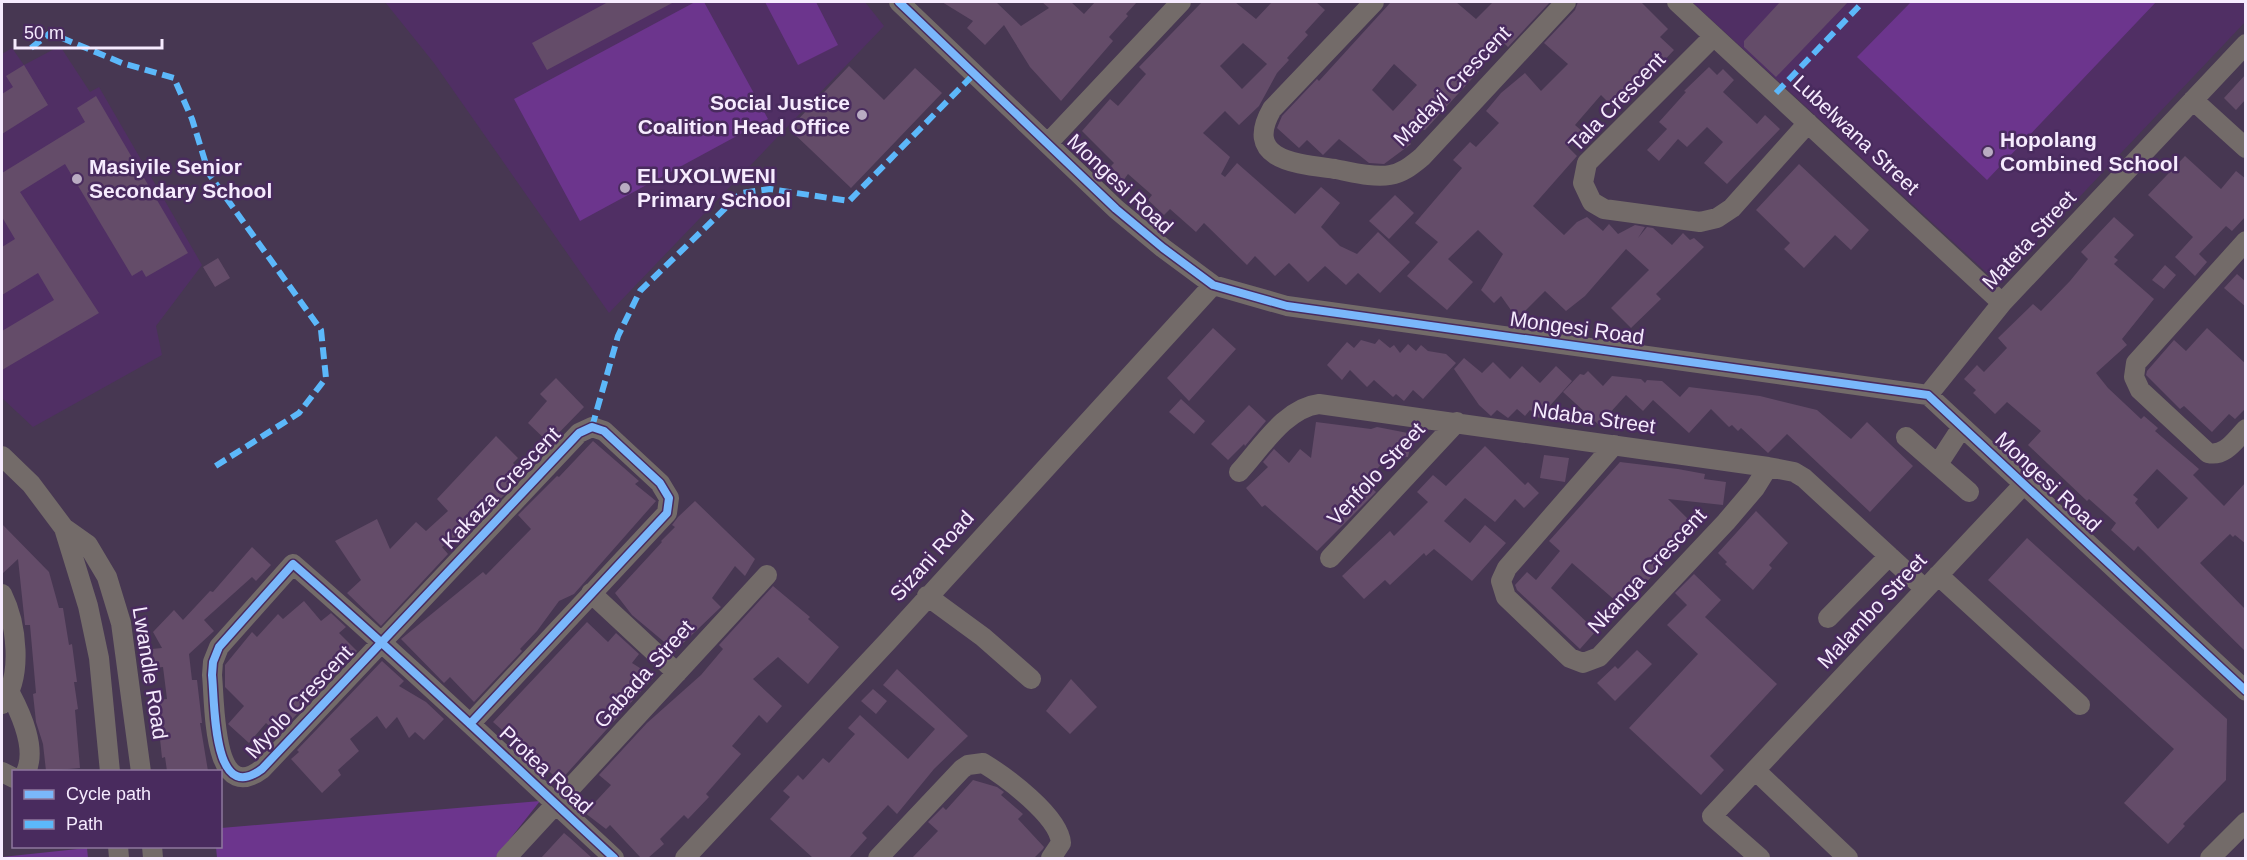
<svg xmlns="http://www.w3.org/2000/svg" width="2247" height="860" viewBox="0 0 2247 860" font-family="Arial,sans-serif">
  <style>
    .built { fill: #502f64 }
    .green { fill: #6c358d }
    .building { fill: #644c69; fill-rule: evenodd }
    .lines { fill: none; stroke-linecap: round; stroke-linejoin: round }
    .minor { stroke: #736b69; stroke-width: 20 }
    .quiet { stroke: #5cb8fa; stroke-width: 6; stroke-dasharray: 12 6; stroke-linecap: butt }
    .cycleway-casing { stroke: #492b5e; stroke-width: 11 }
    .cycleway { stroke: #7ab7fb; stroke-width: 8 }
    .poi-dot { fill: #b9acc2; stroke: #492b5e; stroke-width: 2 }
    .labels { text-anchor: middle; stroke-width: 5; stroke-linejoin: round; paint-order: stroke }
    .street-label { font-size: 21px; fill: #f6ebfe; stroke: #492b5e }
    .poi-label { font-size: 21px; font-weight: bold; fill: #f6ebfe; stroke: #492b5e; text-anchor: start }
  </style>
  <rect width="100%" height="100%" fill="#473752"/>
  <path class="built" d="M385,2H865L884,26L609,313L434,63Z
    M1692,2H2245L2246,21L1998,283Z
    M60,46L90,92L99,87L202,265L156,326L162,355L33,427L2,398V54L12,48L24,65Z"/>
  <path class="green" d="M695,2H704L768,119L580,221L514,99Z
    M765,2H816L838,45L798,65Z
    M1911,2H2156L1987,180L1857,57Z
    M540,801L495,858H217L216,847L220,846L221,828Z
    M87,848L88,858H2V857Z"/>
  <path class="building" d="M608,2H674L547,70L532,43Z
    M942,2H996L1021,26L1049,8L1042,2H1071L1084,14L1095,2H1137L1126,14L1128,16L1109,37L1113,41L1061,101L1030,67L1004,25L985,45L967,28L973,21Z
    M1202,2H1235L1256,19L1272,2H1316L1325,10L1305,32L1308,35L1287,58L1289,60L1277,73L1259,106L1239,125L1225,111L1203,133L1230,157L1221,174L1225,177L1237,163L1295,214L1321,187L1340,203L1321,227L1340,246L1357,254L1378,232L1410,262L1380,293L1358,273L1346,285L1325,266L1308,282L1289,263L1275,276L1255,256L1247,265L1204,223L1196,232L1170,209L1164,215L1148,200L1152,195L1128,174L1123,181L1111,166L1114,163L1082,131L1110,99L1118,106L1146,74L1139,67ZM1243,43L1267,64L1242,89L1220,66Z
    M1391,2H1456L1476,19L1493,2H1550L1508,47L1503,42L1478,69L1479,71L1425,130L1399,131L1411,144L1384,164L1369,163L1339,139L1323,155L1307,140L1299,148L1277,128L1282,116L1317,79L1319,81ZM1394,64L1417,85L1393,111L1372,90Z
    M1578,2H1641L1668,29L1660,37L1674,50L1658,67L1652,61L1628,90L1631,94L1616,110L1601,95L1575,125L1583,132L1568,147L1577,156L1533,206L1564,235L1577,222L1587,217L1603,231L1609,224L1618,234L1635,225L1645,227L1638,238L1647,227L1653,228L1672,245L1683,233L1690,240L1694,238L1704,247L1656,294L1661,299L1631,328L1611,308L1649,270L1626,249L1585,296L1566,311L1545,291L1520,316L1513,313L1501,296L1494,303L1481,290L1503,254L1478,230L1448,259L1473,282L1447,310L1407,276L1438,242L1415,223L1462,168L1453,160L1470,142L1476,147L1499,123L1486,111L1501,93L1525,73L1541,91L1568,64L1544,43L1575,10Z
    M1780,2H1848L1776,77L1744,47V41Z
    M24,65L48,105L2,134V94L13,87L6,76Z
    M849,66L884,100L915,68L942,93L851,188L789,129Z
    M1709,67L1717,75L1723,69L1734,80L1723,92L1757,124L1765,115L1780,129L1727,184L1704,163L1723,142L1707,127L1687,147L1678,139L1659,161L1647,150L1667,129L1659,122L1686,92L1684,91Z
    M2246,74V99L2236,110L2224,98Z
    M96,96L188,253L146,277L142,270L132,276L65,164L20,192L99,313L2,370V331L54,300L38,273L2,295V247L15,239L2,217V173L85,122L77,108Z
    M2185,156L2221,189L2236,171L2246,179V216L2232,231L2226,226L2199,254L2207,262L2195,276L2175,257L2193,237L2148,195Z
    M1799,164L1869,230L1851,250L1835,235L1804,268L1784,249L1790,243L1756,210Z
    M1395,195L1414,213L1389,239L1369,221Z
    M2114,217L2134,235L2114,257L2118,260L2114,264L2154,299L2122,339L2127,345L2096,373L2108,388L2141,419L2144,416L2158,428L2155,431L2199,469L2193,475L2224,506L2246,482V544L2235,535L2233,537L2230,534L2200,563L2246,610V652L2138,546L2134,551L2111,530L2116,523L2089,499L2087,501L2028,445L2041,431L2007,402L1995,414L1973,393L1976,390L1964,379L1977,365L1984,372L2007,348L1998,338L2033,304L2041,311L2070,281L2088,259L2081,252ZM2157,469L2188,498L2158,529L2135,503L2138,499L2133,495Z
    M218,258L230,278L215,287L203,267Z
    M2165,265L2176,275L2164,289L2152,280Z
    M2237,274L2246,282V307L2224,288Z
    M1213,328L1236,349L1189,401L1167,378Z
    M2207,328L2246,364V408L2235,419L2229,414L2212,432L2184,406L2180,409L2146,375L2147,371L2174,340L2186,351Z
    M1379,339L1390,348L1394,345L1400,353L1408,344L1416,351L1421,345L1428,351L1446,354L1456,363L1423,399L1413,390L1404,401L1396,394L1393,397L1374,380L1367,387L1350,370L1342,380L1327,365L1347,342L1354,348L1361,340L1375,344Z
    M1464,358L1482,373L1493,362L1510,379L1522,366L1540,383L1556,366L1572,381L1539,418L1530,410L1525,416L1517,409L1508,418L1497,410L1491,416L1479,405L1454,369Z
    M1588,371L1603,386L1612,376L1641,379L1645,383L1647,380L1662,381L1680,397L1689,387L1760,396L1817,410L1851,439L1867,422L1913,466L1870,512L1787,434L1768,453L1741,428L1738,431L1732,425L1729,427L1711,409L1689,433L1653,400L1643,411L1626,395L1599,425L1563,392L1580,374L1584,375Z
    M556,378L584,407L549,443L528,423L547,401L540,394Z
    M1181,399L1205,421L1194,434L1169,412Z
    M1249,405L1266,421L1245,446L1244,444L1228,460L1211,444Z
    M1316,422L1371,429L1377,427L1413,434L1408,457L1397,456L1394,459L1389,456L1365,482L1376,492L1317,551L1265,505L1262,507L1246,488L1268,467L1263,462L1274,449L1289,463L1300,449L1311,458Z
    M496,436L518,458L513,463L524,474L488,512L442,547L448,554L381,626L347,593L361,580L335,541L377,519L390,549L416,522L426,531L448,511L437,499Z
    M593,441L639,481L635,484L656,501L574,594L559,601L537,631L520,649L522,651L474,702L450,677L444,683L401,639L483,572L486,575L531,529L518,515L557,476L559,477Z
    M1485,446L1525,485L1528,482L1539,493L1524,508L1515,499L1495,522L1465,498L1444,521L1470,543L1485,525L1506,543L1472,581L1434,549L1426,556L1424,553L1390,585L1385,580L1364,599L1342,576L1390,531L1394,536L1428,502L1417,492L1433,475L1446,486Z
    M1544,455L1569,458L1565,482L1540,478Z
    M1620,462L1678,469L1705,474L1704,479L1726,482L1723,505L1668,499L1692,523L1672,544L1676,548L1655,573L1641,588L1635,583L1617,602L1572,563L1551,588L1596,631L1580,649L1517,590L1515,585L1527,572L1536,580L1560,551L1549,541Z
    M695,501L755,559L745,576L735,566L712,598L721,607L675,651L632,615L615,593L662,542L661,541L675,527L672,525L678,517Z
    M1756,511L1788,543L1769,565L1772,568L1753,590L1725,564L1727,562L1718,553Z
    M2,524L49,572L59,608H63L69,645L72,644L77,682H74L78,709L75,710L80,768L46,771L43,744L36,722L33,694L36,693L30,625H25L18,559L2,574Z
    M2027,538L2227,719L2226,780L2183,824L2185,826L2168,844L2124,803L2174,749L1988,580Z
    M252,547L271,565L256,581L252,577L204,620L214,631L189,654L192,680H197L202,723H200L208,771H167L165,757L162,758L156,700L167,699L163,667L154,668L152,649L162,648L153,632L174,610L183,620L210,591L213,592Z
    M1694,574L1721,600L1705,617L1777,684L1710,756L1724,770L1701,795L1629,728L1698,654L1667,625L1687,605L1675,593Z
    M773,586L810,617L808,619L839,647L808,684L778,657L753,679L782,706L767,723L759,715L732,746L741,754L706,794L709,797L688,819L684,815L660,839L664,844L648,858H641L610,825L606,829L585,813L611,785L599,775L647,723L701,675L723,649L719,645Z
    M304,601L321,621L331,613L346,627L339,633L357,651L278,734L266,723L249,743L228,724L244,706L225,687V665L252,632L257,637L278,614L283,619Z
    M587,622L608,642L616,633L639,654L632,663L654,677L560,781L493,722Z
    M1637,650L1652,664L1615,701L1597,683L1615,666L1618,669Z
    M382,661L404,681L399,686L426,702L444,719L424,740L415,732L409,738L397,717L386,729L377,716L350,739L359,751L338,770L341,775L322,793L291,759L299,752L297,750Z
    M897,669L968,736L934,769L897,814L888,805L862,833L867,838L849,858H813L770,819L790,797L783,791L798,775L803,780L823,758L829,763L855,734L848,728L860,715L908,759L935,729L883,685Z
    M1071,679L1097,707L1070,734L1046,711Z
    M873,689L887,701L876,714L861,701Z
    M973,780L997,787L1004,792L1001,795L1023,814L1018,819L1044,847L1043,849L1034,858H912L938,831L928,822L943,807L946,810Z
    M564,833L570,838L592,858H541Z"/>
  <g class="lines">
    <path class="minor" d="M899,2L1116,209L1163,248L1213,285L1287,306L1928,395L2246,691
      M1374,2L1272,109C1242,161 1299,164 1335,169C1352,172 1373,178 1390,175C1403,173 1412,165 1422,157L1566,2
      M1677,2L2002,303
      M1714,36L1587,163L1583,183L1592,202L1604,209L1700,222L1717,218L1732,208L1808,123
      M2193,100L2246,148
      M1049,142L1181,2
      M2246,241L2136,363L2134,377L2140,390L2208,453C2225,457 2235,440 2246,429
      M1928,395L2002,303L2246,44
      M1906,437L1969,492
      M1614,445L1507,568L1501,581L1506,597L1570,658L1583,663L1599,657L1726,522L1755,488L1768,467
      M2,456L31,484L64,528L88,545L107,577L121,623L141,772
      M1938,464L1962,427
      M1239,472C1261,448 1285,408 1319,404L1768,467L1794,472L1804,478L1925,589
      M64,528L88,606L99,658L110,772
      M1330,558L1457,422
      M1938,575L2080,705
      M591,593L677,673
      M2,594C17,624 23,677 2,704
      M927,596L983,637L1031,679
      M1828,618L1889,556
      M10,693C21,714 37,748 26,772
      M470,724L667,513L669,498L660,483L604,431L592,427L579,433L262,769C212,807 215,703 212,675L213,662L219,647L293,564C403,659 508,760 614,858
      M1755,770L1848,858
      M2,772L14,778
      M118,846L119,858
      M152,846L153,858
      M506,858L767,575
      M685,858L888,641L1213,285
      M878,858L962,769L968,765L983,763C1006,777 1059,816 1061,843L1051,858
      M1760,858L1712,816L2024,484
      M2210,858L2246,822"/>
    <path class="quiet" d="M31,48L50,33L122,63L174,78L192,119L209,174L321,330L326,378L299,413L211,469
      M1776,93L1863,2
      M592,427L618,336L640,291L741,193L770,189L849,201L974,74"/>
    <g class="cycleway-casing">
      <path id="cycleway" d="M899,2L1116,209L1163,248L1213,285L1287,306L1928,395L2246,691
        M470,724L667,513L669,498L660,483L604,431L592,427L579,433L262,769C212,807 215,703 212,675L213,662L219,647L293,564C403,659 508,760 614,858"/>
    </g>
    <use href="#cycleway" class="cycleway"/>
  </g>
  <g class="poi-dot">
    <circle cx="862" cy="115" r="6"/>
    <circle cx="1988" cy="152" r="6"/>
    <circle cx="77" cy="179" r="6"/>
    <circle cx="625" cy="188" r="6"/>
  </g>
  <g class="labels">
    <g class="street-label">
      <text transform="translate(1452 86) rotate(-46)" y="7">Madayi Crescent</text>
      <text transform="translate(1617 102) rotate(-46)" y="7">Tala Crescent</text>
      <text transform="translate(1856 135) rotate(43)" y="7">Lubelwana Street</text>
      <text transform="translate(1120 184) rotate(43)" y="7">Mongesi Road</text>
      <text transform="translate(2029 240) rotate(-47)" y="7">Mateta Street</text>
      <text transform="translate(1577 328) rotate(8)" y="7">Mongesi Road</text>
      <text transform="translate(1594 418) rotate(8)" y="7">Ndaba Street</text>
      <text transform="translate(1376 474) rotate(-47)" y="7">Venfolo Street</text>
      <text transform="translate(2048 482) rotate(43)" y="7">Mongesi Road</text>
      <text transform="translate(501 488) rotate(-46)" y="7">Kakaza Crescent</text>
      <text transform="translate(932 556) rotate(-48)" y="7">Sizani Road</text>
      <text transform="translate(1647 571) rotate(-47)" y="7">Nkanga Crescent</text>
      <text transform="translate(1872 611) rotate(-47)" y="7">Malambo Street</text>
      <text transform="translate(150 673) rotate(81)" y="7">Lwandle Road</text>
      <text transform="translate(644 674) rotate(-48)" y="7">Gabada Street</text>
      <text transform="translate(299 702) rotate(-47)" y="7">Myolo Crescent</text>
      <text transform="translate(546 770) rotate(43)" y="7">Protea Road</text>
    </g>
    <g class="poi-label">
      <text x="850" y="110" text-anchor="end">Social Justice<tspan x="850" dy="24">Coalition Head Office</tspan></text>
      <text x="2000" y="147">Hopolang<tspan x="2000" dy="24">Combined School</tspan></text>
      <text x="89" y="174">Masiyile Senior<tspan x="89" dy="24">Secondary School</tspan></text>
      <text x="637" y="183">ELUXOLWENI<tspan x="637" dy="24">Primary School</tspan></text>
    </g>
  </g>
  <rect width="2247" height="860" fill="none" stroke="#f6ebfe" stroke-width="6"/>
  <rect x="12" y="770" width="210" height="78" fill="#492b5e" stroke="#8e789e" stroke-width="1.5"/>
  <rect x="24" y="790" width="30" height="9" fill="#7ab7fb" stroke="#8e789e" stroke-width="1.5"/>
  <text x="66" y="800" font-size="18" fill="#f6ebfe">Cycle path</text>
  <rect x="24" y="820" width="30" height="9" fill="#5cb8fa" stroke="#8e789e" stroke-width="1.5"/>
  <text x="66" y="830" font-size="18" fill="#f6ebfe">Path</text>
  <path d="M15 39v9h147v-9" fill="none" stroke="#f6ebfe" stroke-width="3"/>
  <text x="24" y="39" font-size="18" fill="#f6ebfe" stroke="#492b5e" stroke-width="4.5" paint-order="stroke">50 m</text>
</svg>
